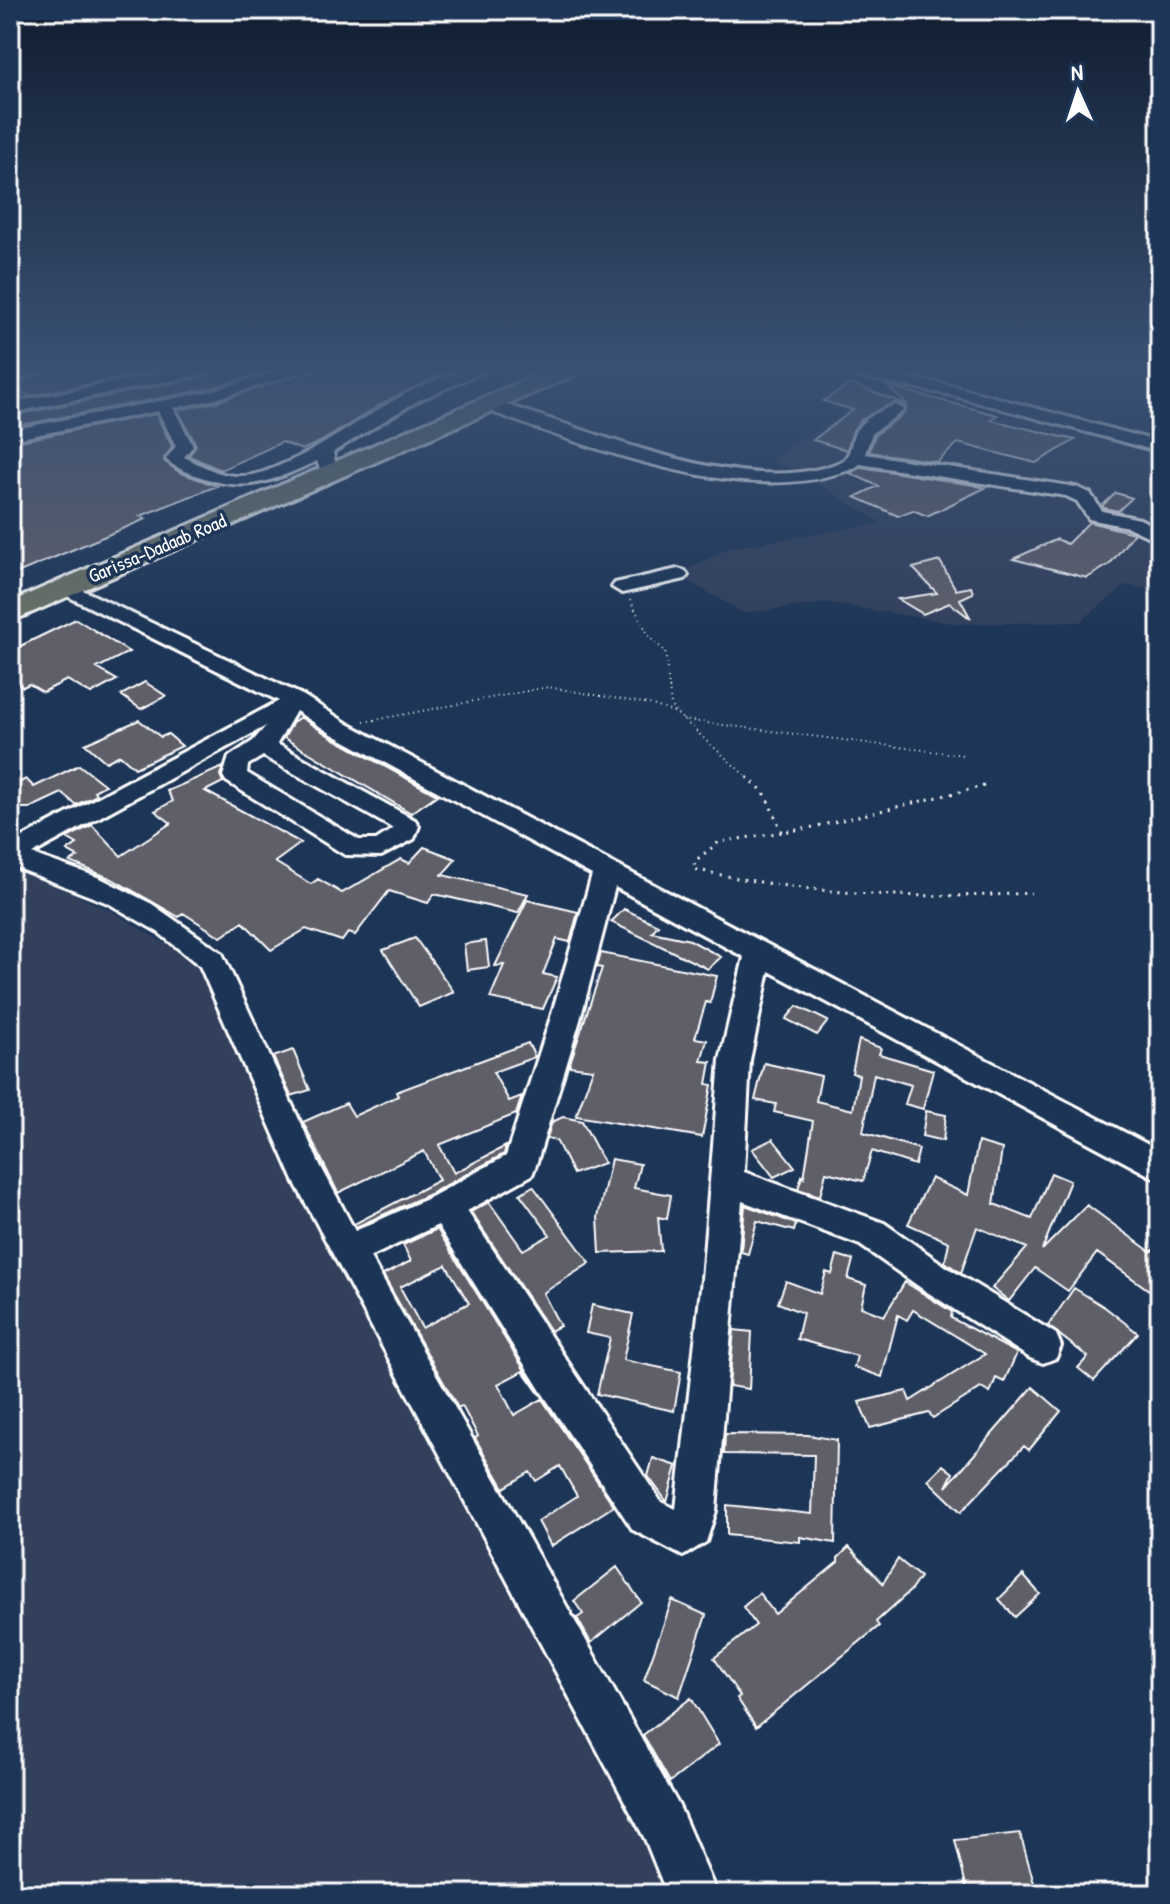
<svg xmlns="http://www.w3.org/2000/svg" width="1170" height="1904" viewBox="0 0 1170 1904" font-family="'Patrick Hand',sans-serif">
  <style>
    .built { fill: #31415c }
    .building { fill: #5f5e69; stroke: #fff; stroke-width: 2; fill-rule: evenodd }
    .lines { fill: none; stroke-linecap: round; stroke-linejoin: round }
    .minor-casing { stroke: #fff; stroke-width: 6 }
    .highway-casing { stroke: #fff; stroke-width: 6 }
    .path-far1 { stroke: #fff; stroke-width: 2; stroke-dasharray: 1 4; stroke-linecap: butt }
    .path { stroke: #fff; stroke-width: 3; stroke-dasharray: 2 6; stroke-linecap: butt }
    .minor { fill: #1d3557; fill-rule: evenodd }
    .highway { fill: #6a7165; fill-rule: evenodd }
    .labels { text-anchor: middle; stroke-width: 7; stroke-linejoin: round; paint-order: stroke }
    .far-street-label { font-size: 20px; fill: #fff; stroke: #1d3557 }
  </style>
  <rect width="100%" height="100%" fill="#1d3557"/>
  <filter id="ink" filterUnits="userSpaceOnUse"><feTurbulence type="fractalNoise" baseFrequency=".0125" numOctaves="2"/><feDisplacementMap in="SourceGraphic" scale="16" xChannelSelector="R" yChannelSelector="G"/><feConvolveMatrix kernelMatrix="1 2 1 2 8 2 1 2 1" color-interpolation-filters="sRGB"/></filter>
  <g filter="url(#ink)">
    <path class="built" d="M897,386L1160,456V591L1126,585L1080,622L958,624L828,603L743,613L678,575L728,548L882,523L808,478L769,460L846,412L852,403Z
      M10,865L115,913L192,960L667,1874L671,1894H10Z"/>
    <path class="building" d="M54,369H165L29,396L10,386Z
      M217,369H275L207,389L10,427V416L208,376Z
      M315,369H422L440,376L390,399L322,441L302,450L282,442L221,470L189,456L196,445L178,410L216,402Z
      M851,384L908,405L887,386L997,415L991,420L1075,440L1036,463L958,443L937,462L869,452L875,435L906,412V407L895,402L861,420L853,430L847,450L813,440L853,410L823,401Z
      M156,414L172,446L164,461L179,472L217,486L140,516L146,519L10,576V443Z
      M861,467L974,485L985,488L927,516L913,510L898,516L855,497L878,486L850,473Z
      M1116,493L1132,498L1118,511L1104,508L1102,506Z
      M1089,522L1134,533L1110,564L1087,578L1013,559L1057,539L1067,544Z
      M940,561L956,590L971,587L973,593L960,599L971,619L950,603L923,614L898,599L937,593L913,568Z
      M76,619L129,652L97,668L117,680L91,694L67,680L43,692L29,684L23,687L10,679V651Z
      M145,682L166,696L141,709L121,695Z
      M300,717L331,737L437,795L411,813L284,738L293,722Z
      M139,720L161,737L168,734L182,746L135,768L120,755L106,762L85,744Z
      M79,765L105,785L94,791L97,795L76,805L62,793L30,808H17L10,813V787L26,779L34,787Z
      M223,767L220,775L223,782L205,791L301,843L275,862L311,884L318,879L342,893L401,859L409,863L424,847L456,859L442,875L528,894L518,913L434,894L428,903L389,891L355,935L348,933L342,941L306,929L271,950L243,922L221,937L183,913L179,917L112,879L70,862L78,857L67,851L77,844L67,838L92,825L121,856L171,823L155,811L173,801L167,791Z
      M527,900L578,912L570,942L557,939L543,974L557,977L543,1009L490,998L504,965L495,966Z
      M624,909L658,925L652,932L690,940L721,957L708,969L611,922Z
      M415,938L454,992L419,1007L383,950Z
      M486,941L489,967L467,970L464,944Z
      M601,953L717,976L710,1003L706,1002L695,1038L707,1040L701,1061L711,1062L707,1084L712,1085L702,1137L576,1116L593,1069L569,1066L602,968L597,967Z
      M797,1006L828,1021L817,1035L786,1019Z
      M859,1040L881,1048L879,1054L933,1070L923,1109L905,1104L911,1085L874,1074L863,1132L919,1149L915,1165L872,1151L863,1181L826,1172L820,1196L798,1189L802,1176L804,1178L813,1121L774,1112L776,1104L755,1100L764,1063L821,1076L816,1101L853,1110L859,1075L852,1073Z
      M528,1043L535,1057L493,1072L509,1101L522,1096L516,1114L439,1145L454,1173L506,1146L504,1154L432,1193L356,1227L354,1224L439,1180L424,1151L338,1193L303,1122L346,1103L354,1116L398,1096L396,1092Z
      M293,1050L310,1090L291,1096L273,1057Z
      M926,1111L946,1115L943,1141L922,1136Z
      M563,1117L582,1121L604,1163L573,1174L556,1140L547,1138L552,1122Z
      M773,1139L795,1167L774,1177L752,1149Z
      M978,1142L1002,1149L994,1204L1032,1219L1051,1173L1070,1181L1042,1250L1087,1205L1151,1252L1160,1243V1298L1097,1253L1068,1291L1035,1268L1009,1301L992,1288L1027,1248L977,1227L961,1273L945,1262L949,1242L908,1224L931,1178L968,1195Z
      M611,1159L640,1164L634,1188L671,1195L667,1219L658,1217L661,1251L600,1253L598,1217Z
      M533,1186L590,1263L543,1293L560,1326L550,1331L471,1212L489,1202L523,1250L550,1235L520,1194Z
      M745,1205L796,1224L794,1231L757,1221L748,1254L741,1252Z
      M437,1229L540,1395L523,1371L498,1384L514,1415L542,1399L614,1506L551,1546L538,1521L577,1496L560,1466L536,1481L530,1472L504,1488L475,1438L478,1436L462,1406L458,1408L383,1275L411,1261L403,1245ZM446,1265L469,1303L422,1328L400,1287Z
      M837,1255L853,1260L848,1279L866,1285L861,1307L884,1316L905,1282L952,1312L951,1318L1017,1353L1004,1382L996,1378L990,1393L981,1388L933,1418L929,1413L870,1428L859,1402L906,1391L910,1401L985,1354L913,1310L907,1320L898,1315L882,1377L854,1367L857,1356L797,1339L803,1313L778,1303L786,1281L820,1294L826,1272L832,1274Z
      M1074,1288L1106,1308L1138,1333L1094,1381L1078,1368L1088,1357L1048,1326Z
      M592,1305L633,1314L623,1360L681,1372L674,1411L597,1394L610,1338L586,1333Z
      M734,1330L752,1332L749,1389L729,1386Z
      M1033,1387L1061,1411L1029,1450L1024,1446L961,1512L928,1480L943,1465L953,1473L946,1487Z
      M725,1434L808,1435L837,1440L835,1543L800,1537V1542L727,1535V1505L812,1514L814,1455L724,1454Z
      M653,1458L677,1466L667,1502L648,1476Z
      M849,1547L883,1583L898,1559L920,1577L911,1590L876,1622L879,1626L756,1727L737,1698L740,1696L714,1658L756,1625L743,1607L759,1593L775,1614L838,1562V1558Z
      M617,1567L641,1602L591,1643L577,1618L583,1614L574,1601Z
      M1023,1575L1040,1594L1015,1617L999,1599Z
      M672,1600L706,1615L679,1697L644,1680Z
      M691,1698L719,1744L670,1782L643,1735Z
      M1020,1833L1037,1894H968L955,1840Z"/>
    <g class="lines">
      <g class="minor-casing">
        <path id="minor" d="M17,369H39L10,382V372Z
          M182,369H214L207,373L10,413V403Z
          M287,369H312L215,399L173,408L193,446L184,457C201,465 218,475 236,476C256,477 272,469 290,461C352,434 419,369 489,369L415,402L333,452L337,471L328,476L322,475L317,461C273,481 246,494 198,476C187,472 173,467 166,459L176,446L158,411L10,440V430L208,392Z
          M833,369H865L953,386L1160,442V452L951,395L840,373Z
          M485,399C579,423 745,503 840,462C852,457 850,442 856,431C863,419 882,409 896,405L904,410L872,433L865,454L1076,487L1090,493L1102,511L1140,519L1160,529V542L1128,527L1089,519L1077,501L1066,496L860,464C852,471 842,472 832,475C733,504 574,442 479,407V401Z
          M678,569L685,571L688,575L685,579L622,593L612,587L615,583Z
          M66,582L304,696L348,724L1160,1151V1181L769,971L750,1060L744,1172L884,1223L948,1268L1056,1334L1061,1346L1056,1358L1043,1363L1030,1358L924,1290L860,1245L742,1201L716,1511L706,1542L683,1556L633,1530L541,1391L438,1225L370,1257L679,1806L717,1894H667L645,1839L294,1181L200,966L158,932L108,903L10,865V844L279,701L59,592L56,588L59,584ZM296,711L332,734L592,875L550,1020L506,1156L433,1196L355,1231L320,1165L222,953L152,904L100,878L32,854L266,726L253,741L229,757L223,776L226,781L345,855L381,856L414,839L419,826L415,820L277,744ZM263,756L387,825L393,829L376,840H359L247,773L248,765ZM615,887L744,957L720,1060L702,1279L676,1509L661,1502L467,1211L532,1175L536,1165L580,1020Z"/>
      </g>
      <g class="highway-casing">
        <path id="highway" d="M550,369H579L577,374L10,622V602Z"/>
      </g>
      <path class="path-far1" d="M630,600L650,638L665,651L671,705L678,714
        M683,720L963,755
        M364,722L548,687L649,704L676,713L749,779"/>
      <path class="path" d="M747,777L764,792L782,832
        M984,786L809,828L719,842L695,861L694,869C806,895 916,900 1031,893"/>
      <use href="#minor" class="minor"/>
      <use href="#highway" class="highway"/>
    </g>
  </g>
  <linearGradient id="sky" x2="0" y2="1"><stop stop-color="#101d30"/><stop offset="0.58" stop-color="#3a5174"/><stop offset="1" stop-color="#3a5174" stop-opacity="0"/></linearGradient>
  <rect width="1170" height="636" fill="url(#sky)"/>
  <g class="labels">
    <g class="far-street-label">
      <text transform="translate(157 548) rotate(-23)" y="7">Garissa-Dadaab Road</text>
    </g>
  </g>
  <rect width="1170" height="1904" fill="none" stroke="#1d3557" stroke-width="40"/>
  <rect x="20" y="20" width="1130" height="1864" fill="none" stroke="#fff" stroke-width="3" filter="url(#ink)"/>
  <g transform="translate(1078 92) rotate(357)" stroke="#1d3557" stroke-width="6" paint-order="stroke">
  <path d="M0-6L14 30L0 20L-14 30Z" fill="#ffffff"/>
  <text y="-12" font-size="22" font-weight="bold" text-anchor="middle" fill="#ffffff">N</text>
  </g>
</svg>
